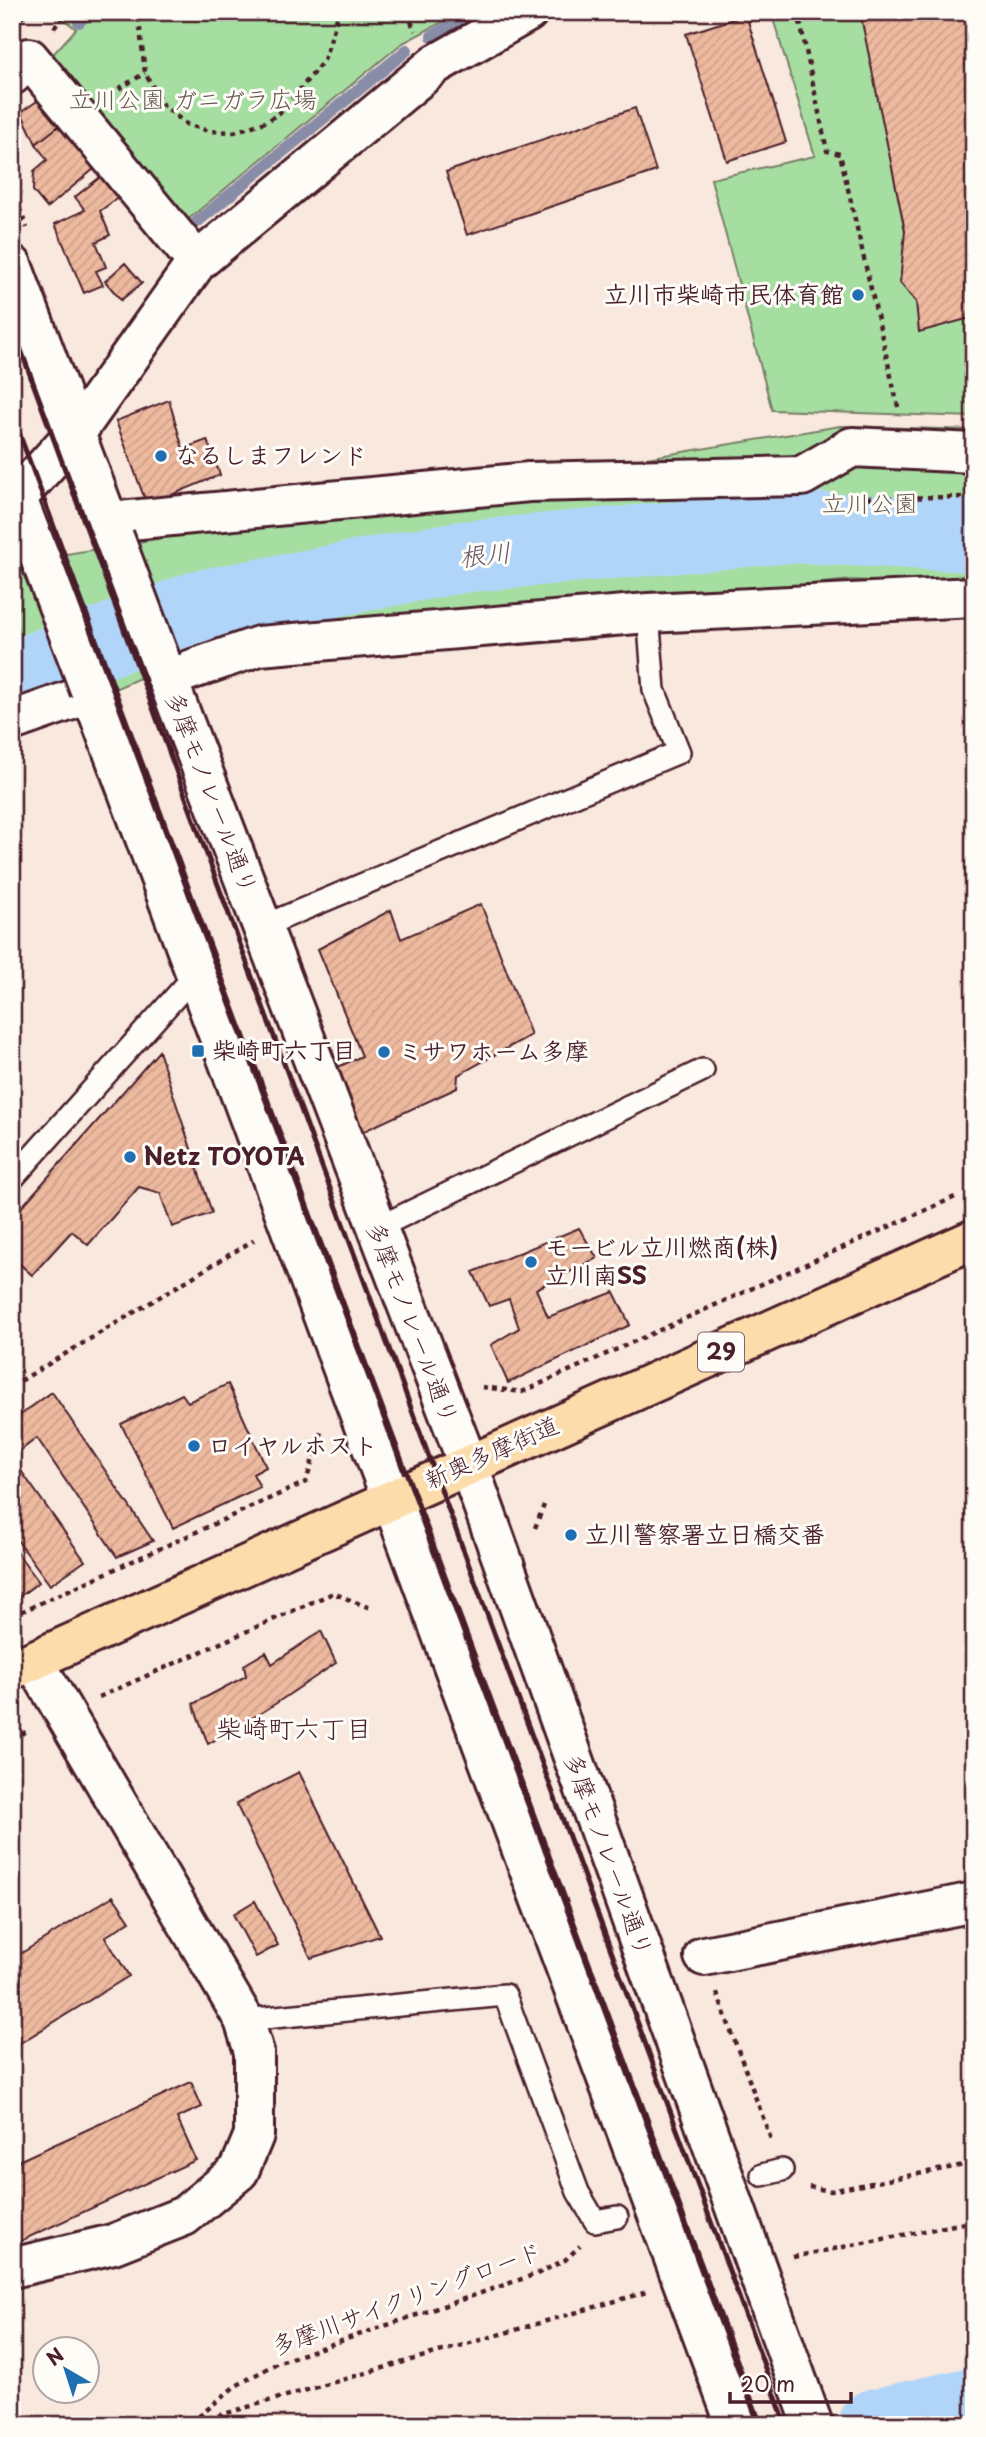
<svg xmlns="http://www.w3.org/2000/svg" width="986" height="2437" viewBox="0 0 986 2437" font-family="'Playpen Sans','Klee One',sans-serif">
  <style>
    .green { fill: #a6dea2; stroke: #787e66; stroke-width: 2 }
    .lines { fill: none; stroke-linecap: round; stroke-linejoin: round }
    .stream { stroke: #888ca7; stroke-width: 12 }
    .river { stroke: #b1d5f9; stroke-width: 72 }
    .building { fill: url(#building-hatch); stroke: #4a1f2b; stroke-width: 2 }
    .service-casing { stroke: #4a1f2b; stroke-width: 26 }
    .minor-casing { stroke: #4a1f2b; stroke-width: 44 }
    .secondary-casing { stroke: #4a1f2b; stroke-width: 44 }
    .primary-casing { stroke: #4a1f2b; stroke-width: 44 }
    .path { stroke: #4a1f2b; stroke-width: 4.5; stroke-dasharray: 5 5; stroke-linecap: butt }
    .service { stroke: #fdfcf7; stroke-width: 21 }
    .minor { stroke: #fdfcf7; stroke-width: 38 }
    .secondary { stroke: #fdfcf7; stroke-width: 38 }
    .primary { stroke: #fddcac; stroke-width: 38 }
    .rail { stroke: #4a1f2b; stroke-width: 5 }
    .secondary-bridge-casing { stroke: #4a1f2b; stroke-width: 44; stroke-linecap: butt }
    .secondary-bridge { stroke: #fdfcf7; stroke-width: 38 }
    .poi-dot { fill: #1f6fb2; stroke: #fdfcf7; stroke-width: 2.5 }
    .labels { text-anchor: middle; stroke-width: 6; stroke-linejoin: round; paint-order: stroke }
    .shield { fill: #fdfcf7; stroke: #806168; stroke-width: 2 }
    .shield-label { font-size: 23px; font-weight: bold; fill: #4a1f2b }
    .park-label { font-size: 24px; fill: #66584f; stroke: #fdfcf7 }
    .poi-label { font-size: 24px; font-weight: bold; fill: #4a1f2b; stroke: #fdfcf7; text-anchor: start }
    .street-label { font-size: 24px; fill: #4a1f2b; stroke: #fdfcf7 }
    .water-label { font-size: 26px; font-style: italic; fill: #695669; stroke: #fdfcf7 }
    .neighbourhood-label { font-size: 26px; fill: #4a1f2b; stroke: #fdfcf7 }
  </style>
  <defs>
    <pattern id="building-hatch" width="6" height="6" patternUnits="userSpaceOnUse" patternTransform="scale(1.75)"><rect width="6" height="6" fill="#edb99f"/><path d="M-1 1l2-2M0 6l6-6M5 7l2-2" fill="none" stroke="#cd9f89"/></pattern>
  </defs>
  <rect width="100%" height="100%" fill="#f8e8dd"/>
  <filter id="ink" filterUnits="userSpaceOnUse"><feTurbulence type="fractalNoise" baseFrequency=".0143" numOctaves="2"/><feDisplacementMap in="SourceGraphic" scale="14" xChannelSelector="R" yChannelSelector="G"/><feConvolveMatrix kernelMatrix="1 2 1 2 8 2 1 2 1" color-interpolation-filters="sRGB"/></filter>
  <g filter="url(#ink)">
    <path class="green" d="M55,12H461L401,44L180,226L46,62L76,29Z
      M771,12H974V417L772,410L711,179L815,156Z
      M840,426L974,430V587L852,580L222,642L12,734V563Z"/>
    <g class="lines">
      <path class="stream" d="M79,22L88,12
        M432,36L475,12
        M187,230L407,50"/>
      <path class="river" d="M12,677L200,606L460,557L790,527L974,536
        M874,2425L974,2403"/>
    </g>
    <path class="building" d="M12,12H29L12,29Z
      M860,12H974V317L919,332L916,302L900,283L905,231Z
      M746,15L786,142L727,161L686,34Z
      M49,93L69,118L36,144L21,112Z
      M635,108L656,171L467,235L446,172Z
      M69,118L101,163L47,208L33,191L34,171L47,160L36,144Z
      M103,175L119,197L100,211L110,235L96,242L106,267L96,271L103,285L84,293L55,224L85,210L75,197Z
      M125,263L142,283L121,300L105,281Z
      M169,400L183,449L207,440L220,475L147,505L116,421Z
      M481,904L531,1035L458,1075L457,1088L362,1132L338,1067L362,1056L318,949L391,910L401,939Z
      M159,1051L212,1213L172,1227L160,1193L139,1187L88,1245L72,1231L32,1275L12,1257V1218Z
      M579,1228L597,1258L536,1289L548,1317L614,1292L630,1325L508,1383L491,1345L519,1328L509,1299L489,1306L473,1272Z
      M228,1384L266,1467L253,1474L260,1487L173,1528L121,1424L182,1394L188,1402Z
      M52,1392L153,1541L117,1557L37,1438L12,1457V1421Z
      M12,1458L85,1561L50,1585L12,1533Z
      M12,1546L39,1582L12,1602Z
      M321,1631L336,1663L266,1710L208,1744L193,1704L246,1676L244,1665L266,1652L272,1664Z
      M299,1772L380,1936L311,1958L236,1804Z
      M113,1896L130,1921L105,1937L129,1976L12,2048V1959Z
      M255,1901L278,1945L256,1957L233,1914Z
      M191,2082L202,2107L177,2118L196,2160L12,2245V2164Z"/>
    <g class="lines">
      <g class="service-casing">
        <path id="service" d="M261,927L679,752L654,690L648,613
          M12,1179L195,975
          M375,1229L703,1070
          M244,2020L505,1995L578,2192L595,2221L617,2217
          M762,2175L782,2170"/>
      </g>
      <g class="minor-casing">
        <path id="minor" d="M12,75L29,58L197,262
          M12,503L77,431L197,262L436,64L528,12
          M109,522L529,482L802,476L852,447L974,453
          M167,678L259,646L648,613L974,597
          M12,721L91,693
          M704,1956L974,1902
          M12,2268L113,2244L184,2216L239,2171L254,2135V2052L244,2020L34,1661"/>
      </g>
      <g class="secondary-casing">
        <path id="secondary" d="M12,265L114,537
          M12,486L40,558
          M161,662L468,1464L813,2425
          M90,690L736,2425"/>
      </g>
      <g class="primary-casing">
        <path id="primary" d="M12,1670L974,1239"/>
      </g>
      <path class="path" d="M129,12L139,20L145,73L163,105L186,124L209,131L234,132L268,121L283,110L324,60L339,12
        M407,12L415,31
        M798,12L827,151L840,154L899,411
        M54,28L67,12
        M110,94L145,73
        M12,189L27,228
        M847,498L974,497
        M12,1386L254,1240
        M482,1387L522,1392L955,1197
        M535,1528L544,1505
        M12,1616L306,1482L322,1429
        M99,1697L333,1593L370,1608
        M12,1738L28,1731
        M717,1993L772,2142
        M809,2187L831,2191L974,2163
        M793,2257L974,2221
        M191,2423L234,2387L277,2363L539,2273L565,2260L580,2246
        M189,2424L647,2292"/>
      <use href="#service" class="service"/>
      <use href="#minor" class="minor"/>
      <use href="#secondary" class="secondary"/>
      <use href="#primary" class="primary"/>
      <path class="rail" d="M12,326L786,2425
        M12,414L761,2425"/>
      <g class="secondary-bridge-casing">
        <path id="secondary-bridge" d="M114,537L161,662
          M40,558L90,690"/>
      </g>
      <use href="#secondary-bridge" class="secondary-bridge"/>
    </g>
  </g>
  <g class="poi-dot">
    <circle cx="858" cy="295" r="7"/>
    <circle cx="161" cy="456" r="7"/>
    <rect x="191" y="1044" width="14" height="14" rx="3.5"/>
    <circle cx="384" cy="1052" r="7"/>
    <circle cx="130" cy="1157" r="7"/>
    <circle cx="531" cy="1262" r="7"/>
    <circle cx="194" cy="1446" r="7"/>
    <circle cx="571" cy="1535" r="7"/>
  </g>
  <g class="labels">
    <rect class="shield" x="698" y="1332.5" width="46" height="39" rx="5"/>
    <g class="shield-label">
      <text x="721" y="1360">29</text>
    </g>
    <g class="park-label">
      <text x="193" y="108">立川公園 ガニガラ広場</text>
      <text x="870" y="512">立川公園</text>
    </g>
    <g class="poi-label">
      <text x="844" y="303" text-anchor="end">立川市柴崎市民体育館</text>
      <text x="175" y="464">なるしまフレンド</text>
      <text x="212" y="1059">柴崎町六丁目</text>
      <text x="398" y="1060">ミサワホーム多摩</text>
      <text x="144" y="1165">Netz TOYOTA</text>
      <text x="545" y="1256">モービル立川燃商(株)<tspan x="545" dy="28">立川南SS</tspan></text>
      <text x="208" y="1454">ロイヤルホスト</text>
      <text x="585" y="1543">立川警察署立日橋交番</text>
    </g>
    <g class="street-label">
      <text transform="translate(211 793) rotate(69)" y="8">多摩モノレール通り</text>
      <text transform="translate(412 1323) rotate(69)" y="8">多摩モノレール通り</text>
      <text transform="translate(492 1453) rotate(-24)" y="8">新奥多摩街道</text>
      <text transform="translate(608 1855) rotate(70)" y="8">多摩モノレール通り</text>
      <text transform="translate(407 2299) rotate(-20)" y="8">多摩川サイクリングロード</text>
    </g>
    <g class="water-label">
      <text transform="translate(485 555) rotate(-6)" y="9">根川</text>
    </g>
    <g class="neighbourhood-label">
      <text x="294" y="1738">柴崎町六丁目</text>
    </g>
  </g>
  <rect width="986" height="2437" fill="none" stroke="#fdfcf7" stroke-width="42"/>
  <rect x="21" y="21" width="944" height="2395" fill="none" stroke="#4a1f2b" stroke-width="2.5" filter="url(#ink)"/>
  <g transform="translate(66 2370) rotate(321)"><circle r="33" fill="#fdfcf7" stroke="#b5a4a5" stroke-width="2"/>
  <path d="M0-5L12 26L0 18L-12 26Z" fill="#1f6fb2"/>
  <text y="-10" font-size="19" font-weight="bold" text-anchor="middle" fill="#4a1f2b">N</text>
  </g>
  <path d="M730 2392v10h121v-10" fill="none" stroke="#4a1f2b" stroke-width="3.5"/>
  <text x="741" y="2392" font-size="21" fill="#4a1f2b" stroke="#fdfcf7" stroke-width="5" paint-order="stroke">20 m</text>
</svg>
